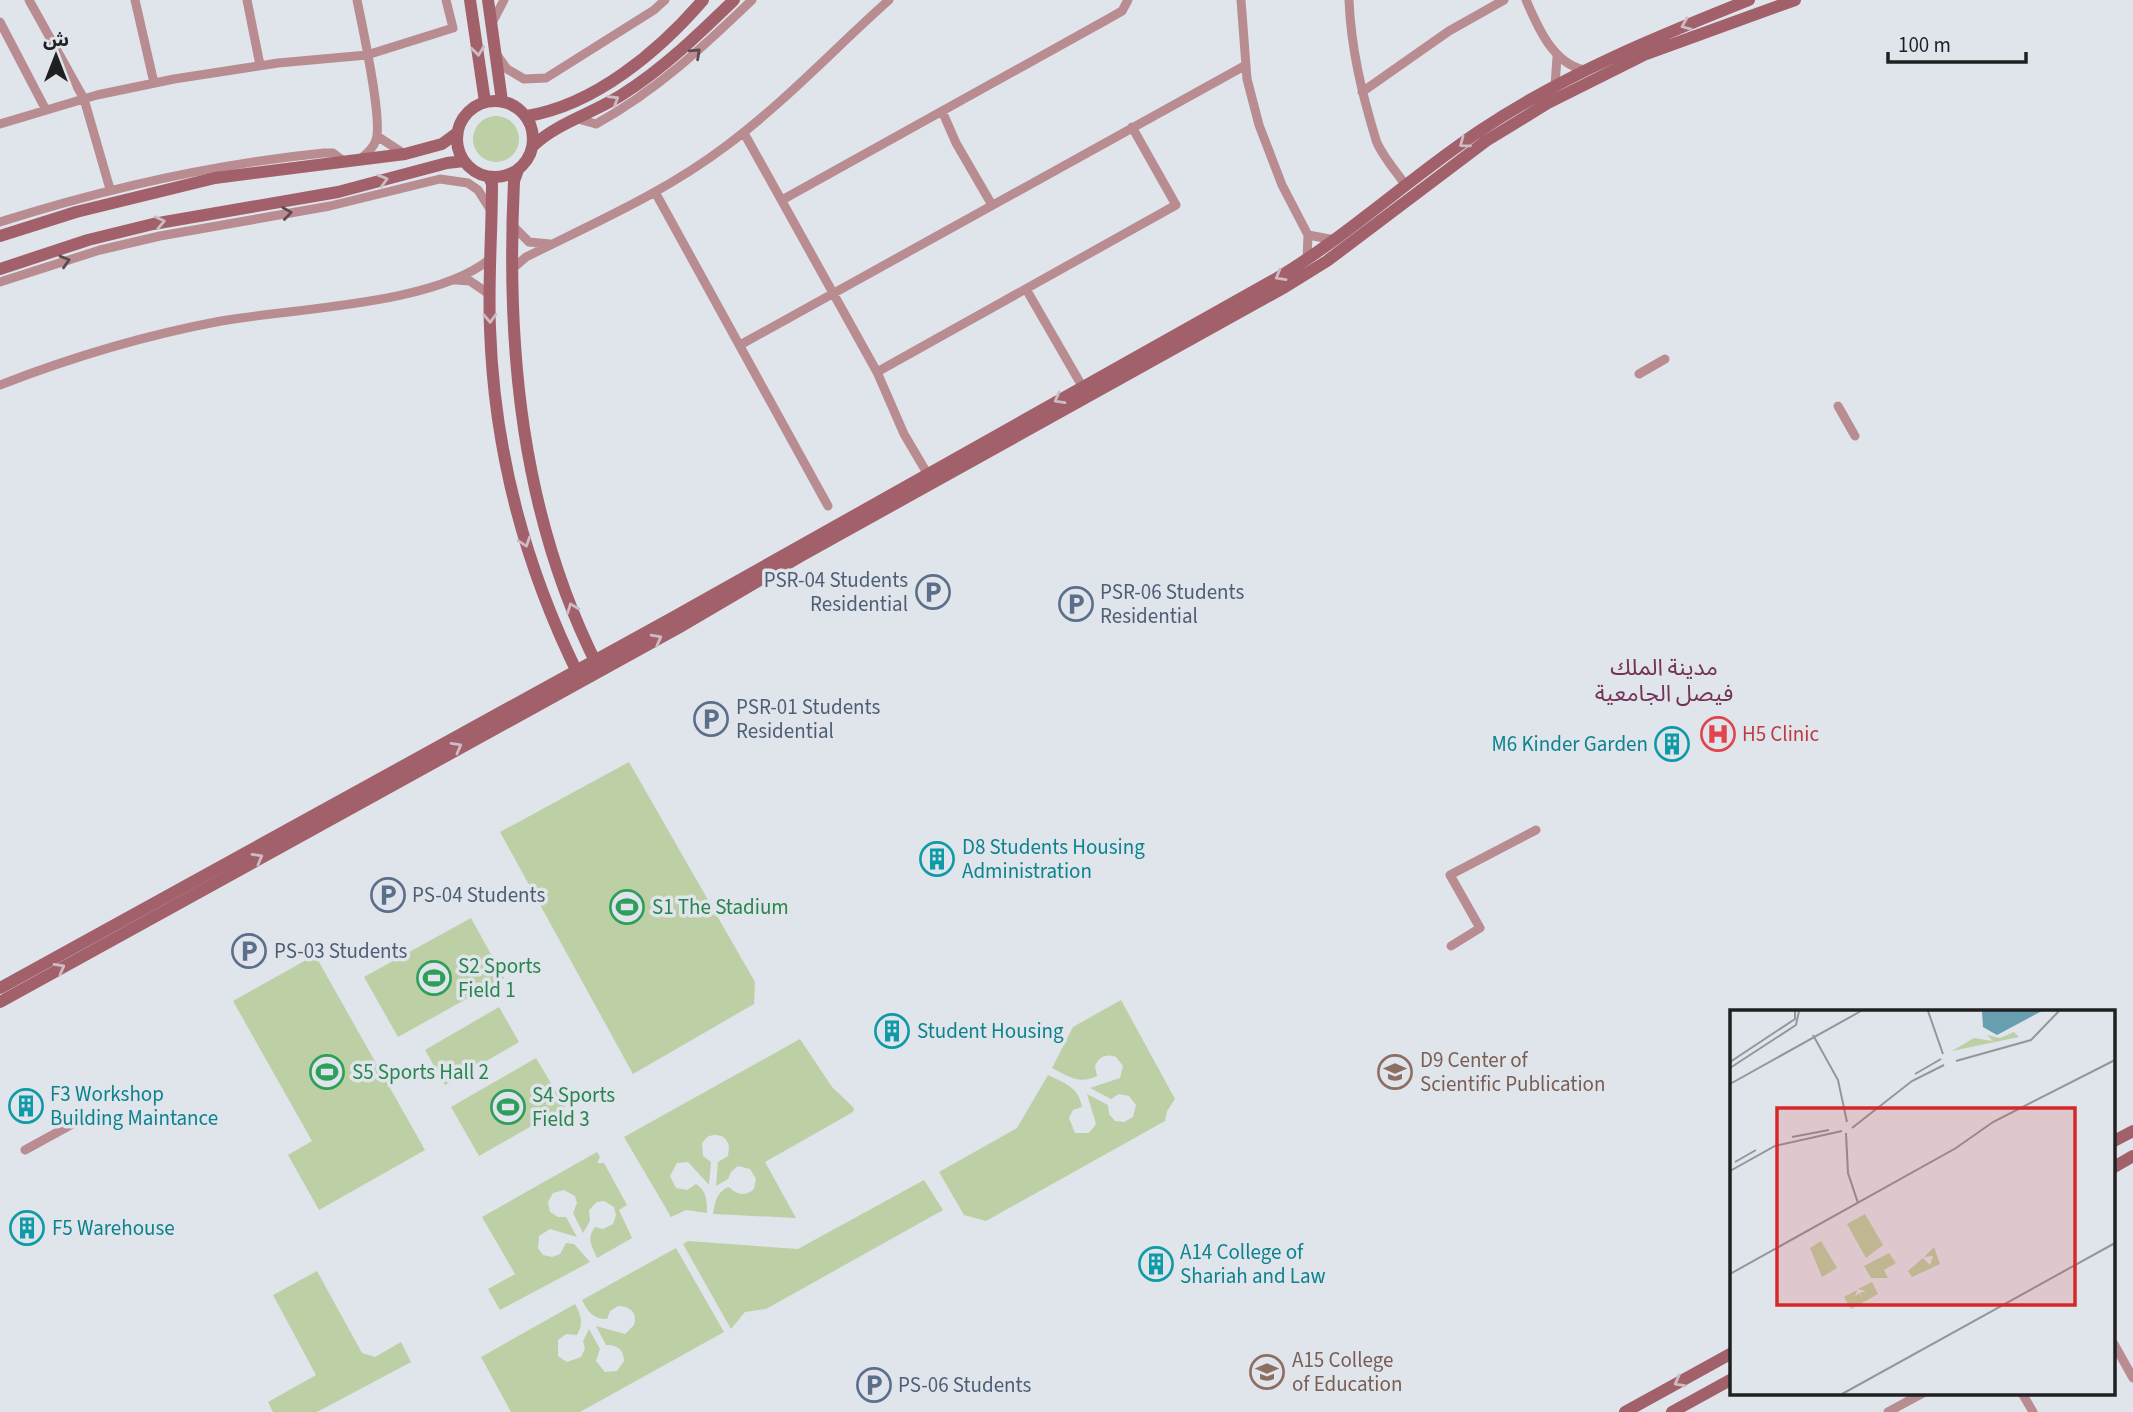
<svg xmlns="http://www.w3.org/2000/svg" width="2133" height="1412" viewBox="0 0 2133 1412" font-family="'Source Sans 3','Noto Sans Arabic',sans-serif">
  <style>
    .green { fill: #bdcfa5 }
    .lines { fill: none; stroke-linecap: round; stroke-linejoin: round }
    .minor { stroke: #b98c91; stroke-width: 9 }
    .secondary { stroke: #a1606a; stroke-width: 12 }
    .oneway { stroke: #cdbcc4 }
    .oneway2 { stroke: #5d4b4e }
    .labels { text-anchor: middle; stroke-width: 7; stroke-linejoin: round; paint-order: stroke }
    .service-label { font-size: 21px; fill: #4e5e75; stroke: #e0e4eb; text-anchor: start }
    .health-label { font-size: 21px; fill: #be3a42; stroke: #e0e4eb; text-anchor: start }
    .culture-label { font-size: 21px; fill: #0d838f; stroke: #e0e4eb; text-anchor: start }
    .leisure-label { font-size: 21px; fill: #27864d; stroke: #e0e4eb; text-anchor: start }
    .education-label { font-size: 21px; fill: #785e54; stroke: #e0e4eb; text-anchor: start }
    .neighbourhood-label { font-size: 23px; fill: #713255; stroke: #e0e4eb }
    .inset-road { fill: none; stroke: #93969b; stroke-width: 2 }
    .view { fill: #d62828; fill-opacity: 0.15; stroke: #d62828; stroke-width: 3.5 }
    .inset-edge { fill: none; stroke: #1f2022; stroke-width: 3.5 }
  </style>
  <rect width="100%" height="100%" fill="#e0e4eb"/>
  <path class="green" d="M473 139a23 23 0 1 1 46 0a23 23 0 1 1-46 0Z
    M629,762L755,982L754,1004L633,1074L500,832Z
    M471,918L504,978L398,1037L364,977Z
    M315,955L425,1150L319,1210L288,1155L312,1141L233,1001Z
    M1121,1000L1175,1099L1167,1111L1165,1121L986,1221L964,1215L939,1172L1017,1128L1048,1075C1064,1083 1079,1087 1082,1107L1073,1110L1069,1118L1075,1133H1089L1096,1124L1087,1094L1108,1105L1109,1114L1115,1121L1124,1122L1133,1117L1136,1105L1129,1096L1119,1094L1111,1099L1090,1088L1120,1078L1123,1066L1116,1057C1106,1053 1099,1057 1095,1066L1097,1076C1079,1085 1068,1076 1052,1068L1073,1027Z
    M499,1007L519,1042L445,1085L425,1050Z
    M800,1039L832,1087L854,1108L853,1112L765,1162L796,1218L713,1214C715,1202 717,1191 729,1187C737,1195 745,1197 754,1189L756,1179L750,1169L738,1166L731,1172L728,1179L716,1186L718,1162L728,1156L729,1146C726,1135 717,1133 707,1137L702,1143L703,1156L711,1162L709,1185L688,1162L677,1163L670,1176L676,1188L687,1190L696,1184C707,1191 707,1201 707,1213L686,1210L671,1217L624,1137Z
    M536,1058L565,1107L479,1156L451,1107Z
    M597,1152L600,1157L597,1163H604L627,1205L619,1210L632,1238L597,1258C592,1246 586,1239 595,1227L603,1229L613,1224L616,1215L614,1207L604,1201L597,1202L589,1210L590,1221L583,1233L573,1213L577,1203L575,1196L564,1190L553,1193L548,1202L550,1212L558,1217H566L577,1237L550,1229L539,1236L538,1248L543,1255L552,1257L560,1254L566,1243L574,1244L590,1262L500,1310L488,1289L515,1274L482,1217Z
    M924,1180L943,1210L766,1309L745,1312L731,1329L683,1244L688,1241L798,1249Z
    M676,1248L724,1332L580,1412H511L481,1357L575,1304C581,1315 584,1323 577,1335L566,1334L558,1340V1356L567,1362L581,1357L585,1349L583,1341L589,1329L600,1349L596,1361L605,1372L617,1371L624,1361C624,1350 617,1344 606,1345L596,1326L625,1334L634,1325C638,1313 630,1306 618,1306L610,1311L607,1319C593,1319 588,1312 582,1300Z
    M317,1271L362,1353L375,1357L401,1342L411,1362L317,1412H273L268,1402L316,1375L273,1295Z"/>
  <g class="lines">
    <path class="minor" d="M29,0L84,99L110,189
      M135,0L154,83
      M247,0L260,65
      M357,0C362,25 383,120 376,140C373,149 366,154 359,160
      M1241,0L1247,79L1259,125L1282,185L1308,235L1307,260
      M1349,0C1351,49 1362,94 1376,140C1381,155 1397,172 1406,186
      M1526,0C1538,28 1553,63 1584,70
      M0,22L46,110
      M492,23L504,0
      M495,52L507,69L524,79L546,78L654,10L665,0
      M1555,86L1557,57
      M1362,92L1449,31L1504,0
      M942,111L956,143L992,205
      M578,119L596,124C656,91 703,47 752,0
      M0,124L97,95L174,79L278,63L367,55L453,28L446,0
      M744,133L877,372L904,434L927,473
      M377,136L403,153
      M655,192L828,506
      M782,200L1108,19L1122,11L1128,0
      M0,222C107,188 213,164 324,153H333L345,162
      M513,226L529,242L550,244
      M1308,235L1335,240
      M512,269L526,257C594,223 664,193 726,146C785,102 834,49 889,0
      M456,280L470,281L489,294
      M0,282L100,250L160,236L330,206L440,179L468,183L478,190L492,212
      M1026,289L1082,386
      M740,345L1246,65
      M877,372L1176,205L1132,127
      M1639,374L1665,359
      M0,385C72,357 146,335 221,321C294,308 434,305 490,259
      M1838,406L1855,436
      M1451,946L1480,928L1450,875L1536,830
      M25,1150L76,1122
      M2114,1344L2133,1378
      M2022,1393L2033,1412
      M1888,1412L1923,1393"/>
    <path class="secondary" d="M470,0L485,102
      M488,0L502,101
      M457 139a38 38 0 1 1 76 0a38 38 0 1 1-76 0Z
      M527,116C595,105 659,51 703,0
      M534,145C559,122 594,113 623,94C664,68 699,34 734,0
      M518,170L514,181C506,348 521,515 598,667
      M489,177L492,184C492,232 488,280 490,328C494,450 525,567 579,676
      M0,236L76,212L215,178L405,154L442,144L457,133
      M0,269L88,240L153,224L338,192L447,163L464,161
      M0,988L672,618L1279,277C1350,234 1412,176 1481,130C1565,74 1656,37 1749,0
      M0,1002L678,628L799,557L1285,287L1327,261L1486,141L1548,103L1646,54L1795,0
      M2114,1141L2133,1131
      M2114,1167L2133,1156
      M1625,1412L1732,1353
      M1672,1412L1732,1379"/>
  </g>
  <defs><path id="oneway-chevron" d="M-2-3.5L2.5 0L-2 3.5" fill="none" stroke-width="1.6" stroke-linecap="round" stroke-linejoin="round" transform="scale(1.75)"/></defs>
  <g class="oneway">
    <use href="#oneway-chevron" transform="translate(1686 25) rotate(158)"/>
    <use href="#oneway-chevron" transform="translate(478 51) rotate(83)"/>
    <use href="#oneway-chevron" transform="translate(614 100) rotate(-31)"/>
    <use href="#oneway-chevron" transform="translate(1464 143) rotate(143)"/>
    <use href="#oneway-chevron" transform="translate(383 180) rotate(-16)"/>
    <use href="#oneway-chevron" transform="translate(160 222) rotate(-12)"/>
    <use href="#oneway-chevron" transform="translate(1280 276) rotate(150)"/>
    <use href="#oneway-chevron" transform="translate(490 318) rotate(88)"/>
    <use href="#oneway-chevron" transform="translate(1059 399) rotate(151)"/>
    <use href="#oneway-chevron" transform="translate(525 542) rotate(72)"/>
    <use href="#oneway-chevron" transform="translate(572 608) rotate(-111)"/>
    <use href="#oneway-chevron" transform="translate(657 639) rotate(-28)"/>
    <use href="#oneway-chevron" transform="translate(457 747) rotate(-29)"/>
    <use href="#oneway-chevron" transform="translate(258 858) rotate(-29)"/>
    <use href="#oneway-chevron" transform="translate(60 968) rotate(-29)"/>
    <use href="#oneway-chevron" transform="translate(1679 1382) rotate(151)"/>
  </g>
  <g class="oneway2">
    <use href="#oneway-chevron" transform="translate(696 53) rotate(-43)"/>
    <use href="#oneway-chevron" transform="translate(287 213) rotate(-8)"/>
    <use href="#oneway-chevron" transform="translate(65 261) rotate(-17)"/>
  </g>
  <defs>
    <g id="parking-ring" transform="scale(1.75)"><circle r="9.5" fill="#e0e4eb" stroke="#5c6f8a" stroke-width="1.5"/><path d="M-3.5-5.5H1a3.5 3.5 0 0 1 0 7H-1V5.5H-3.5ZM-1-3.4V-.6H.8a1.4 1.4 0 0 0 0-2.8Z" fill="#5c6f8a"/></g>
    <g id="hospital-ring" transform="scale(1.75)"><circle r="9.5" fill="#e0e4eb" stroke="#e0444e" stroke-width="1.5"/><path d="M-5-5h3v3.5h4V-5h3V5h-3V1.5h-4V5h-3Z" fill="#e0444e"/></g>
    <g id="building-ring" transform="scale(1.75)"><circle r="9.5" fill="#e0e4eb" stroke="#0f9aa8" stroke-width="1.5"/><path d="M-4-6H4V6H1V3H-1V6H-4ZM-2.5-4.3h1.7v1.8h-1.7ZM.8-4.3h1.7v1.8H.8ZM-2.5-1h1.7V.8h-1.7ZM.8-1h1.7V.8H.8Z" fill="#0f9aa8"/></g>
    <g id="stadium-ring" transform="scale(1.75)"><circle r="9.5" fill="#e0e4eb" stroke="#2e9e5b" stroke-width="1.5"/><path d="M0-5a6.5 5 0 1 0 0 10a6.5 5 0 1 0 0-10ZM-3.5-1.8h7v3.6h-7Z" fill="#2e9e5b"/></g>
    <g id="university-ring" transform="scale(1.75)"><circle r="9.5" fill="#e0e4eb" stroke="#8d6e63" stroke-width="1.5"/><path d="M0-5L7-2L0 1L-7-2ZM-4 1L0 2.5L4 1V4Q0 6-4 4Z" fill="#8d6e63"/></g>
  </defs>
  <g fill-rule="evenodd">
    <use href="#parking-ring" x="933" y="592"/>
    <use href="#parking-ring" x="1076" y="604"/>
    <use href="#parking-ring" x="711" y="719"/>
    <use href="#hospital-ring" x="1718" y="734"/>
    <use href="#building-ring" x="1672" y="744"/>
    <use href="#building-ring" x="937" y="859"/>
    <use href="#parking-ring" x="388" y="895"/>
    <use href="#stadium-ring" x="627" y="907"/>
    <use href="#parking-ring" x="249" y="951"/>
    <use href="#stadium-ring" x="434" y="978"/>
    <use href="#building-ring" x="892" y="1031"/>
    <use href="#stadium-ring" x="327" y="1072"/>
    <use href="#university-ring" x="1395" y="1072"/>
    <use href="#building-ring" x="26" y="1106"/>
    <use href="#stadium-ring" x="508" y="1107"/>
    <use href="#building-ring" x="27" y="1228"/>
    <use href="#building-ring" x="1156" y="1264"/>
    <use href="#university-ring" x="1267" y="1372"/>
    <use href="#parking-ring" x="874" y="1385"/>
  </g>
  <g class="labels">
    <g class="service-label">
      <text x="908" y="587" text-anchor="end">PSR-04 Students<tspan x="908" dy="24">Residential</tspan></text>
      <text x="1100" y="599">PSR-06 Students<tspan x="1100" dy="24">Residential</tspan></text>
      <text x="736" y="714">PSR-01 Students<tspan x="736" dy="24">Residential</tspan></text>
      <text x="412" y="902">PS-04 Students</text>
      <text x="274" y="958">PS-03 Students</text>
      <text x="898" y="1392">PS-06 Students</text>
    </g>
    <g class="health-label">
      <text x="1742" y="741">H5 Clinic</text>
    </g>
    <g class="culture-label">
      <text x="1648" y="751" text-anchor="end">M6 Kinder Garden</text>
      <text x="962" y="854">D8 Students Housing<tspan x="962" dy="24">Administration</tspan></text>
      <text x="917" y="1038">Student Housing</text>
      <text x="50" y="1101">F3 Workshop<tspan x="50" dy="24">Building Maintance</tspan></text>
      <text x="52" y="1235">F5 Warehouse</text>
      <text x="1180" y="1259">A14 College of<tspan x="1180" dy="24">Shariah and Law</tspan></text>
    </g>
    <g class="leisure-label">
      <text x="652" y="914">S1 The Stadium</text>
      <text x="458" y="973">S2 Sports<tspan x="458" dy="24">Field 1</tspan></text>
      <text x="352" y="1079">S5 Sports Hall 2</text>
      <text x="532" y="1102">S4 Sports<tspan x="532" dy="24">Field 3</tspan></text>
    </g>
    <g class="education-label">
      <text x="1420" y="1067">D9 Center of<tspan x="1420" dy="24">Scientific Publication</tspan></text>
      <text x="1292" y="1367">A15 College<tspan x="1292" dy="24">of Education</tspan></text>
    </g>
    <g class="neighbourhood-label">
      <text x="1664" y="675">مدينة الملك<tspan x="1664" dy="26">فيصل الجامعية</tspan></text>
    </g>
  </g>
  <g transform="translate(1730 1010)">
    <rect width="385" height="385" fill="#e0e4eb"/>
    <path d="M284,22L289,27L222,41L244,28L263,31L257,25L270,28ZM135,204L153,235L136,248L117,214ZM91,231L107,258L92,267L80,238ZM204,237L210,254L182,267L178,261L193,248L200,255L203,246L194,247ZM159,243L166,253L154,260L158,268H141L134,256ZM142,272L148,284L121,299L114,287L127,280L125,287L129,283L133,289L130,283L136,281L128,279Z" fill="#bdcfa5"/>
    <path d="M252,1H312L267,25L253,17Z" fill="#679fb0"/>
    <path class="inset-road" d="M198,1L213,44M83,25L108,70L117,112M226,51L301,30L329,1M0,52L65,9V1M0,58L66,15L69,1M185,64L211,49M0,74L131,1M122,118L182,71L214,55M116,123L118,163L128,193M62,127L99,120M5,152L26,140M0,161L45,136L112,121M0,264L226,138L263,112L385,50M112,384L385,233"/>
    <path class="view" d="M47,98H345V295H47Z"/>
    <rect width="385" height="385" class="inset-edge"/>
  </g>
  <g transform="translate(56 56)" stroke="#e0e4eb" stroke-width="5" paint-order="stroke">
  <path d="M0-5L12 26L0 18L-12 26Z" fill="#1f2022"/>
  <text y="-10" font-size="19" font-weight="bold" text-anchor="middle" fill="#1f2022">ش</text>
  </g>
  <path d="M1888 52v10h138v-10" fill="none" stroke="#1f2022" stroke-width="3.5"/>
  <text x="1898" y="52" font-size="21" fill="#1f2022" stroke="#e0e4eb" stroke-width="5" paint-order="stroke">100 m</text>
</svg>
